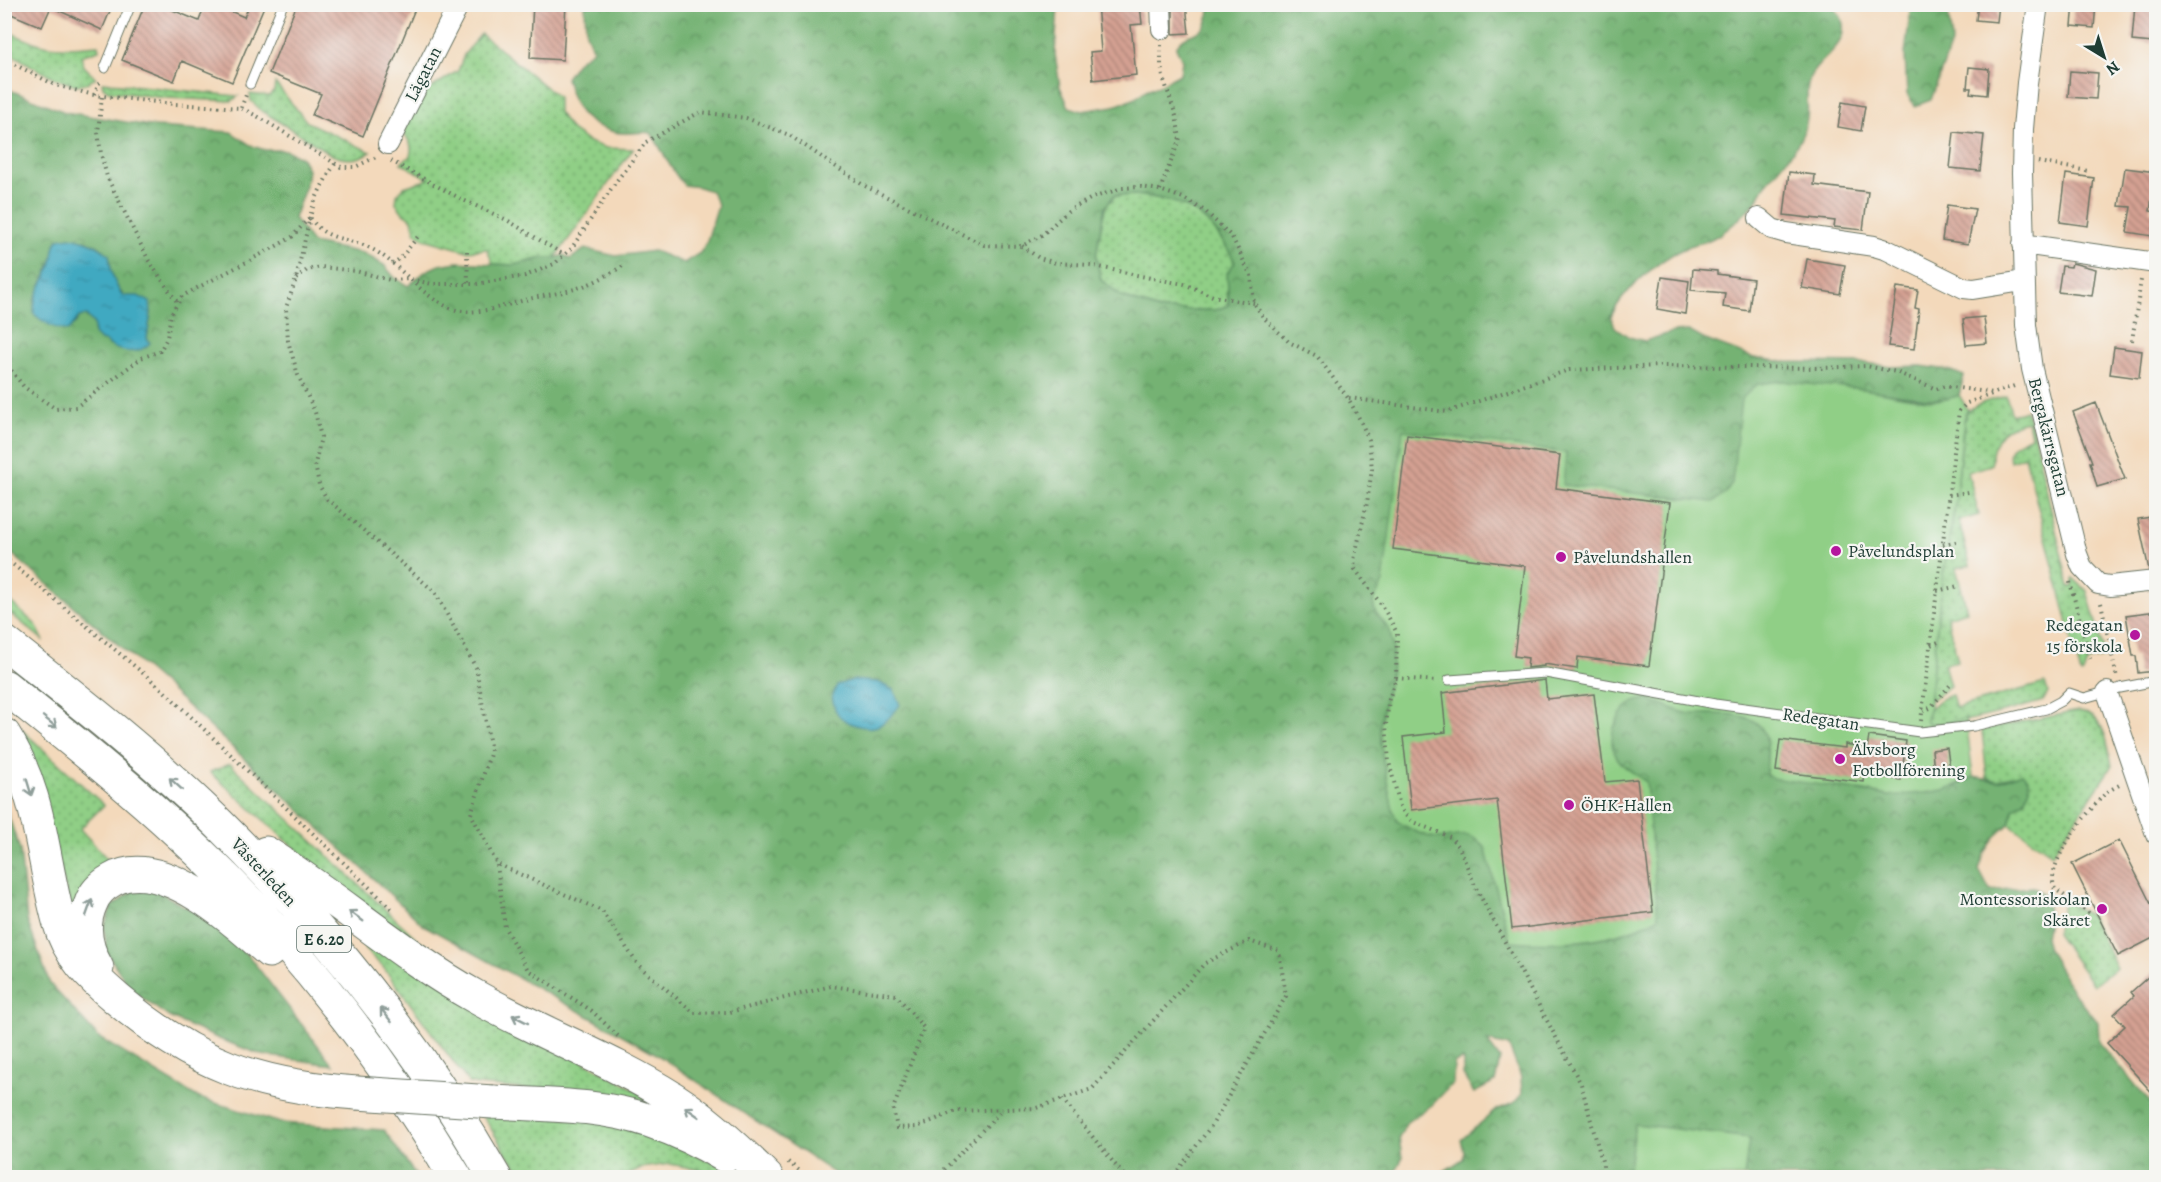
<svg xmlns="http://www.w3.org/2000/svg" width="2161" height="1182" viewBox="0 0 2161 1182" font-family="Alegreya,serif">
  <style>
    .grass { fill: url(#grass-dots); stroke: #58865d; stroke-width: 1.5 }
    .forest { fill: url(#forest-crowns); stroke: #4a7854; stroke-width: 1.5; fill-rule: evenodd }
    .pitch { fill: #90cf86; stroke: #58865d; stroke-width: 1.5 }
    .water { fill: url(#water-ripples); stroke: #30737a; stroke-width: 1.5 }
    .building { fill: url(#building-back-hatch) }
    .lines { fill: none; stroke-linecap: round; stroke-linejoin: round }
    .lane-casing { stroke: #697463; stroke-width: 11 }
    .street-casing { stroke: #697463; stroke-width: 22 }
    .highway-casing { stroke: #697463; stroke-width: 35 }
    .path { stroke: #697463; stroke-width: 4; stroke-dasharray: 1.5 4.5; stroke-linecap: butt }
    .lane { stroke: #fff; stroke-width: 9 }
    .street { stroke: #fff; stroke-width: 20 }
    .highway { stroke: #fff; stroke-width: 33 }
    .highway-bridge-casing { stroke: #697463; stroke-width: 35; stroke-linecap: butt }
    .highway-bridge { stroke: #fff; stroke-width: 33 }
    .oneway { stroke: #8f9e9a }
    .poi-dot { fill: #b5179e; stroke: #f6f6f2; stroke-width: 2 }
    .labels { text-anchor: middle; stroke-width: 4.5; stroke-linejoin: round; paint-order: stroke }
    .shield { fill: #f6f6f2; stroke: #60746d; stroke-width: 1.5 }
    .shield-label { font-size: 16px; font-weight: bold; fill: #1f3d34 }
    .street-label { font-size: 18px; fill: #1f3d34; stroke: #f6f6f2 }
    .poi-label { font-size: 18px; fill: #1f3d34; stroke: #f6f6f2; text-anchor: start }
  </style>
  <defs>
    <pattern id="grass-dots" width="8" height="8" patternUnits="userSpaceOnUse" patternTransform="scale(1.5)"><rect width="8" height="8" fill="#90cf86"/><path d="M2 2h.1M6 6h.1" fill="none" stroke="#75a96e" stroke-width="1.8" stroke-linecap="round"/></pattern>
    <pattern id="forest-crowns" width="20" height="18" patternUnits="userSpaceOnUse" patternTransform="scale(1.5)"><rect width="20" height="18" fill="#74b273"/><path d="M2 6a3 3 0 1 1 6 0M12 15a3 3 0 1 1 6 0" fill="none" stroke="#5f925f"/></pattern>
    <pattern id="water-ripples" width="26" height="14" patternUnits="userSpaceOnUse" patternTransform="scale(1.5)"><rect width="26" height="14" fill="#41a9c1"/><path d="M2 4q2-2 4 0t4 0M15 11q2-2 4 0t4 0" fill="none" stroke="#368b9e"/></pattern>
    <pattern id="building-back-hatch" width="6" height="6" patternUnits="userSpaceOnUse" patternTransform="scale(1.5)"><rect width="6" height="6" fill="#d4a092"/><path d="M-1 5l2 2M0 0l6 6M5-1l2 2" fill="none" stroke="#ab8478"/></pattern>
  </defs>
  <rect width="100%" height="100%" fill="#f6f6f2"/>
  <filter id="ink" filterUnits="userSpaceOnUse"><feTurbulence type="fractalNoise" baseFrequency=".0167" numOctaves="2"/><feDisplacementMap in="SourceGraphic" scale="12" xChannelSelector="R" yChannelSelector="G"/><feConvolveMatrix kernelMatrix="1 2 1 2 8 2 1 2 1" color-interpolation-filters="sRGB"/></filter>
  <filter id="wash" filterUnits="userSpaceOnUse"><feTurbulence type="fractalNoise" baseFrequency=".008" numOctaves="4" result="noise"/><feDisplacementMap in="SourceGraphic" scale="24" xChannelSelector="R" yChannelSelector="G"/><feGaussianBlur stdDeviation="1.35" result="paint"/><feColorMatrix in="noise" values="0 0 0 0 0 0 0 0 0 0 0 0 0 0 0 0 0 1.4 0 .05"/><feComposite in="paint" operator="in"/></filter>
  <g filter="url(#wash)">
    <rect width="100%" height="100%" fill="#f3d9bb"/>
    <path class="grass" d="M5,30C43,49 56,49 98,45L99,50L81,56L84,66L96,78C91,81 85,85 78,85C59,84 22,60 5,50Z
      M481,34L558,97V112L570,129L589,142L606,148L633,149L555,258H543L514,265L493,264L487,249L467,251L424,239L415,232L412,219L403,213L396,203L397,195L404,187L429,179L401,163L410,156C413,146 410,141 403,133L414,99L458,71L464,55Z
      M102,82L238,96L232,101L166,98L108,91L103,87Z
      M275,83L307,122L371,152C357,160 347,161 332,155L262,111L251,101L250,94L269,96L274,91Z
      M1135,195C1188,200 1210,214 1235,262L1227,292L1229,305L1216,310H1159L1122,297L1101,280L1096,256L1100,232L1105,207L1114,196Z
      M2006,396L2012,415L2026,410L2032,427L2069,587H2073V578L2087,591L2106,658L2094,659L2087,663L2083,674L2081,675L2025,456L2010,461C2006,444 2019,443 2031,436L2028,421C2011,424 1997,433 1993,450C1991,455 1993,460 1991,465L1968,472L1979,515L1959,521L1970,565L1956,568L1967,611L1947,617L1958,661L1944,664L1950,686L1931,700L1930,695L1942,580L1956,500L1965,414C1974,403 1993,400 2006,396Z
      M4,596L36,625L44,641L5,609Z
      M2045,683L2048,693L2043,701C2020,708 1949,728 1928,723L1926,720C1928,707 1940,697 1952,695L1956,708Z
      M2078,711C2082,712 2088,713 2092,716C2106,725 2109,750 2112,766L2052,854L2009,824L2013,809L2024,800L2013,775L1998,781L1987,778L1982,730Z
      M22,730L104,805L80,829L111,863L78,934Z
      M230,764L448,968L380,919L297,850L210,772Z
      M2064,900L2090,916L2117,968L2093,985L2056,933Z
      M365,940L672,1110L637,1104L578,1089H525L478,1085L469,1083L383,967L365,950Z
      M480,1111L612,1121L726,1167L743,1177H714L701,1170L670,1164L641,1168L622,1177H526L508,1156Z"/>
    <path class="forest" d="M585,5H1058L1055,54L1060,87L1069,107L1082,111L1114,106L1134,99L1146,90L1158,86L1180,74L1182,61L1176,47C1189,25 1209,44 1209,5H1832C1835,9 1841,15 1842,20C1850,46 1819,58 1810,77C1804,91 1809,104 1807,118C1805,142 1781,166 1767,183C1762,188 1761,194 1758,199C1754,205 1747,211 1742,216C1734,224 1723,233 1713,238C1704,243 1692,244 1683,249C1658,260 1621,293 1611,317L1615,327L1629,337L1645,341L1673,332L1689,331L1703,339L1754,358L1787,362L1867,363L1891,367L1921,366L1948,370L1964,376L1959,395L1952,399H1926L1862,389L1823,387L1782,381L1757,384L1739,431L1732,484L1725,494L1713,502L1562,485L1566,453L1383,583L1373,602L1375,611L1390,631L1393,648L1392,666L1380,724L1382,754L1393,810L1406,827L1419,833L1434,837L1467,834L1477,838L1485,847L1510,941C1558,945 1615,943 1657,918L1646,782C1636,774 1620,766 1615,754C1604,734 1622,697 1647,700C1663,702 1676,713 1692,714C1712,715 1743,710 1759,725C1771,737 1767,758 1766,774L1888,796L1957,786L1973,777L1998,781L2022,773L2028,779L2030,789L2024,800L2013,809L2009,824L1995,837L1984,854L1979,870L1990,891L2033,887L2044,894L2049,916L2045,937L2048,950L2073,992L2098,1022L2099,1042L2156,1109V1177H1744L1749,1138L1635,1124L1628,1177H1435L1463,1159L1464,1151L1461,1140L1496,1110L1514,1103L1522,1094L1521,1077L1509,1046L1487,1041L1500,1059L1495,1082L1474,1093L1463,1075V1059L1454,1063L1453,1083L1432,1105L1407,1122L1399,1138L1402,1158L1394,1177H840L653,1052L423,925L164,684L5,548V88L65,112L156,127L231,132L252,146L265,150H286L301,157L308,169L306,185L294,218L312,243L363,253L384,265L395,278L408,286L426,271L439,265L457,262L514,265L543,258H555L564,255L570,259L585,249L616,256L654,251L684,263L700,253L706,244L718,205L711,191L699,187L684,185C670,170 663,150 651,133C640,131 633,134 623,133C615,133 607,130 600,127C576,116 573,102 566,78L578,61L593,50L586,33ZM1135,195C1188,200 1210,214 1235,262L1227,273L1229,305L1216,310H1159L1122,297L1101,280L1096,256L1100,232L1105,207L1114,196ZM85,240L98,246L109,255C111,271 113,283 124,296H138L151,313L147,338L94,324L86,315L79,317L75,324L34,301L52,262Z
      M1911,5H1947L1952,41L1931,100L1915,106L1907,94L1905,54Z
      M4,803L20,850L27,920L50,984L99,1038L199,1098L281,1123L384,1130L417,1177H5Z
      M155,890L195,912L248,955L333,1065L262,1055L219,1039L169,1017L131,990L107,953L104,928L111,907L133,891Z"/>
    <path class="pitch" d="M1782,381C1809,385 1835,386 1862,389C1888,392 1935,408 1959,395L1968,410L1965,414L1962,437L1956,500L1942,580L1930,695V708L1926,719L1928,723L1933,724L1966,719L1973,777L1944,791L1888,796L1865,791L1771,778L1766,774C1767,759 1771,737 1759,725C1743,710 1712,715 1692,714C1676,713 1663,702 1648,700C1622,697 1605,734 1615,754C1620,766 1636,774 1646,782L1658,918C1615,942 1558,945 1510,941L1485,847C1466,827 1460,839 1437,838C1424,837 1408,828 1397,821L1393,810L1382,754L1380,724L1392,666L1393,648L1390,631L1375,611L1373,602L1383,582L1403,430L1566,453L1563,485L1713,502L1725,494L1732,484L1741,399L1758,384Z
      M1635,1124L1749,1138L1744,1177H1628Z"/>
    <path class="water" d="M70,237C86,240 97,244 109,255C111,271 113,283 123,296H138L150,302L151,312L147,338L150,343C138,356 117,353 105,341L100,340L94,334V324L86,315L79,317L68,331C54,328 45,324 34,314C33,291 46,282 52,262C54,253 53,247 58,239Z
      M853,680L878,682L894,690L900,705C893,713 885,725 874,727C862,729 842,723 836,711C834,707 833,701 832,697L837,685Z"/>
    <g id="blocks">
      <path class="building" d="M4,4H113L102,30L51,7L42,27L4,11Z
        M145,4H158L199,21L205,4H214L244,17L250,4H265L232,82L182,61L174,81L122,60Z
        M297,4H417L363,136L312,115L321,94L269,73Z
        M533,4H566L563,60L530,58Z
        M1097,4H1140L1142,24L1131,25L1136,75L1093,80L1090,52L1101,51Z
        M1173,4H1186L1189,33L1173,34Z
        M1978,4H1999L1997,22L1976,20Z
        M2074,4H2096L2094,28L2072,26Z
        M2135,4L2157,6V35H2154L2153,43L2132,41Z
        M1969,67L1989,69L1987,95L1970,93L1971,88H1967Z
        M2070,71L2098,73L2096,99L2068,97Z
        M1842,102L1865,106L1861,131L1838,127Z
        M1954,132L1984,135L1980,171L1950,168Z
        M2125,168L2156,172L2150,211L2156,212L2152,236L2127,232L2131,207L2119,206Z
        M1789,172L1815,175L1814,185L1868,192L1863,230L1834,227L1835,221L1784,215Z
        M2066,174L2094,178L2088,226L2060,222Z
        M1947,205L1975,209L1968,244L1942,240Z
        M1807,259L1845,265L1840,294L1802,288Z
        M2072,263L2096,269L2092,296L2058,292L2062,266L2071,267Z
        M1693,269L1717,271V274L1753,279L1749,311L1723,307L1725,293L1691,290Z
        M1662,277L1689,281L1685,314L1657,309Z
        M1897,287L1918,290L1915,308L1919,309L1914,349L1888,346Z
        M1984,317L1987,343L1966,345L1963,319Z
        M2114,347L2142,351L2139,378L2110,374Z
        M2096,403L2125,479L2097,487L2090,462H2092L2073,412Z
        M1407,435L1560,455L1556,488L1670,503L1649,666L1578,657L1577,669L1544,664V666L1527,668L1528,658L1514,656L1525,566L1393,549Z
        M2157,516V569L2149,570L2138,519Z
        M2157,611V652L2153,653L2155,671L2138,673L2136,656H2133L2126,615Z
        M1545,680L1547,699L1594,694L1605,782L1637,779L1653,912L1512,929L1497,800L1411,810L1403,737L1446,732L1442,693Z
        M1869,736L1906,741L1901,780L1865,775L1864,782L1776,771L1780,740L1845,748V744L1867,748Z
        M1947,748L1950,770L1934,772L1932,750Z
        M2119,840L2157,916V936L2118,956L2072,864Z
        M2157,969V1098L2107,1043L2125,1026L2114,1014L2134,996L2131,992Z"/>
    </g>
  </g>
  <g filter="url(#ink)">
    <use href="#blocks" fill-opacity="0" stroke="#697463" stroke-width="1.5"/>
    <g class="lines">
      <g class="lane-casing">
        <path id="lane" d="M105,68L131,4
          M250,84L283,4
          M1449,680L1546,673L1715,704L1920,732L1974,726L2046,709L2061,701L2069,693L2084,698L2120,688L2156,681"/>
      </g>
      <g class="street-casing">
        <path id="street" d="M1161,4L1162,29
          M2038,4L2027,83L2023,129L2022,173L2026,325L2032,369L2077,554L2082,567L2098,584L2110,586L2156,581
          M388,144L459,4
          M1759,218L1772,229L1786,233L1874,246L1887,250L1964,288L1973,289L2023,281
          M2023,244L2156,263
          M2107,692L2156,834"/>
      </g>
      <g class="highway-casing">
        <path id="highway" d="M4,642C78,700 152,758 219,824C325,929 421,1048 495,1178
          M4,686C100,762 196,841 277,933C343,1008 404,1091 456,1178
          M4,735C42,796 41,855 59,921C68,955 91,977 117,999C194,1064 257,1086 357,1093
          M266,853C338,898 402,956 476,997C540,1033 611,1059 674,1099C708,1121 738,1149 767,1178
          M97,968C85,947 81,925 91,903C95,892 103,885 112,880C160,852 236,921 269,951
          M493,1102C545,1105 600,1104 650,1121C676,1130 702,1142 725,1156"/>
      </g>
      <path class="path" d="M4,59L55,85L94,95L174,104L241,108L257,116L341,167H355L376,157
        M94,95L101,79
        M102,97L98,132L101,154L107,177L149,261L177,302
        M241,108L246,95
        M391,161L463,200L507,220L564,255
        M2038,162L2088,171
        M335,164C324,181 315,197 310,217C324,242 350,237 372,249C400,264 419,294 448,307C474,319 507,304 533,298C551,294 569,292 586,285C600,280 613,272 626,264
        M1160,190L1180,138L1176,116L1163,77L1161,65V45
        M310,217L296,279L286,308L288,341L298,375L315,412L321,437L315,464L319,485L327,499L435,592L476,668L491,751L471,814L497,864L602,911L638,965L694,1013L730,1012L831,986L896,995L924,1028L893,1109L897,1128L917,1127L956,1111L1036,1108L1092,1089L1205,963L1249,941L1279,951L1286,996L1212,1125L1172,1178
        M1022,246L1039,258L1056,263L1090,265L1155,279L1184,284L1213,296L1254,303
        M467,251L468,284
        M392,264L401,258L419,235
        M296,279L307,270L321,267L356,271L390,280L410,279L432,284H476L525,276L554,264L571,249L615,183L646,142L700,112L746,118L789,135L863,185L984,245L1022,246L1042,235L1068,211L1092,198L1122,188L1141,187L1160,190L1183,198L1205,211L1232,237L1251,276L1254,303L1263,317L1289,342L1317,356L1348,398L1360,420L1369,440L1372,469L1367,503L1354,560L1355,569L1383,607L1397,633L1396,678L1389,699L1386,725L1389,762L1400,806L1405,815L1413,822L1450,837L1459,847L1476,888L1581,1084L1603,1165V1178
        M2132,341L2141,280
        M4,361L24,387L56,409L76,407L141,358L160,351L167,338L171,314L182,296L273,248L292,237L309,218
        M1349,398L1447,412L1569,370L1661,366L1820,368L1866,366L1896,372L1936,389L1945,386L1994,393
        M1949,495L1969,492
        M1943,545L1960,541
        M4,557L162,689L392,909
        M2070,582L2091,663
        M1937,591L1958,586
        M2101,603L2117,678
        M1931,645L1941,641
        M1396,678L1437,681
        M1923,711L1930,708L1952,683
        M1921,721L1959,411L1967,403L2017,385
        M497,865L505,928L528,970L592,1011L620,1038
        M2089,913L2055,889C2043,865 2088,811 2105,794C2109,790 2116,787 2121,784
        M1062,1099L1126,1178
        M788,1162L809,1178
        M936,1178L1003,1109"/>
      <use href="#lane" class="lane"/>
      <use href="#street" class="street"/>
      <use href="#highway" class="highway"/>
      <g class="highway-bridge-casing">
        <path id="highway-bridge" d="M357,1093L493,1102"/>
      </g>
      <use href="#highway-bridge" class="highway-bridge"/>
    </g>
    <defs><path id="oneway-shaft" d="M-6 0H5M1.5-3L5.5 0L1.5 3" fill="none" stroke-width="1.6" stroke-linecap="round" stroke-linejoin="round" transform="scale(1.5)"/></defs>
    <g class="oneway">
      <use href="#oneway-shaft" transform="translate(50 722) rotate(39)"/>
      <use href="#oneway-shaft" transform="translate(176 784) rotate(-138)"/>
      <use href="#oneway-shaft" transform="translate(29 787) rotate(73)"/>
      <use href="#oneway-shaft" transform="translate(89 908) rotate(-70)"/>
      <use href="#oneway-shaft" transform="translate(356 916) rotate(-144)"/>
      <use href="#oneway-shaft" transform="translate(386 1015) rotate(-128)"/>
      <use href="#oneway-shaft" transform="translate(520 1019) rotate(-153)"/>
      <use href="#oneway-shaft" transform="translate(692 1112) rotate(-145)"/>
    </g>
  </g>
  <g class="poi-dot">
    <circle cx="1836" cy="551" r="6"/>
    <circle cx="1561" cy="557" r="6"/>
    <circle cx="2135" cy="635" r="6"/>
    <circle cx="1840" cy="759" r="6"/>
    <circle cx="1569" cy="805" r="6"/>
    <circle cx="2102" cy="909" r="6"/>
  </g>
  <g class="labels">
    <rect class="shield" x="297" y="926" width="54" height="26" rx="4.5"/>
    <g class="shield-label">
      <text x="324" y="945">E 6.20</text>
    </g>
    <g class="street-label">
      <text transform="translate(423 74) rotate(-63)" y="6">Lägatan</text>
      <text transform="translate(2049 437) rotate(76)" y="6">Bergakärrsgatan</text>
      <text transform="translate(1821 719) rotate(8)" y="6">Redegatan</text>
      <text transform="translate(264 872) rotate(47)" y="6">Västerleden</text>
    </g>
    <g class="poi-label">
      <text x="1848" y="557">Påvelundsplan</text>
      <text x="1573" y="563">Påvelundshallen</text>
      <text x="2123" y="631" text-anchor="end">Redegatan<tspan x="2123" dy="21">15 förskola</tspan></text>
      <text x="1852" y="755">Älvsborg<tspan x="1852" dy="21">Fotbollförening</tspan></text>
      <text x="1581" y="811">ÖHK-Hallen</text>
      <text x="2090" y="905" text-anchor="end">Montessoriskolan<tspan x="2090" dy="21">Skäret</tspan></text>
    </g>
  </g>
  <rect width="2161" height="1182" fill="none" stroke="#f6f6f2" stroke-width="24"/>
  <g transform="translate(2104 57) rotate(142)" stroke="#f6f6f2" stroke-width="4.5" paint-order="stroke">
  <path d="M0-4.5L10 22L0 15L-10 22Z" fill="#1f3d34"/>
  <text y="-9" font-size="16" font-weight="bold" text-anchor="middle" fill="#1f3d34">N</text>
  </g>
</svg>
